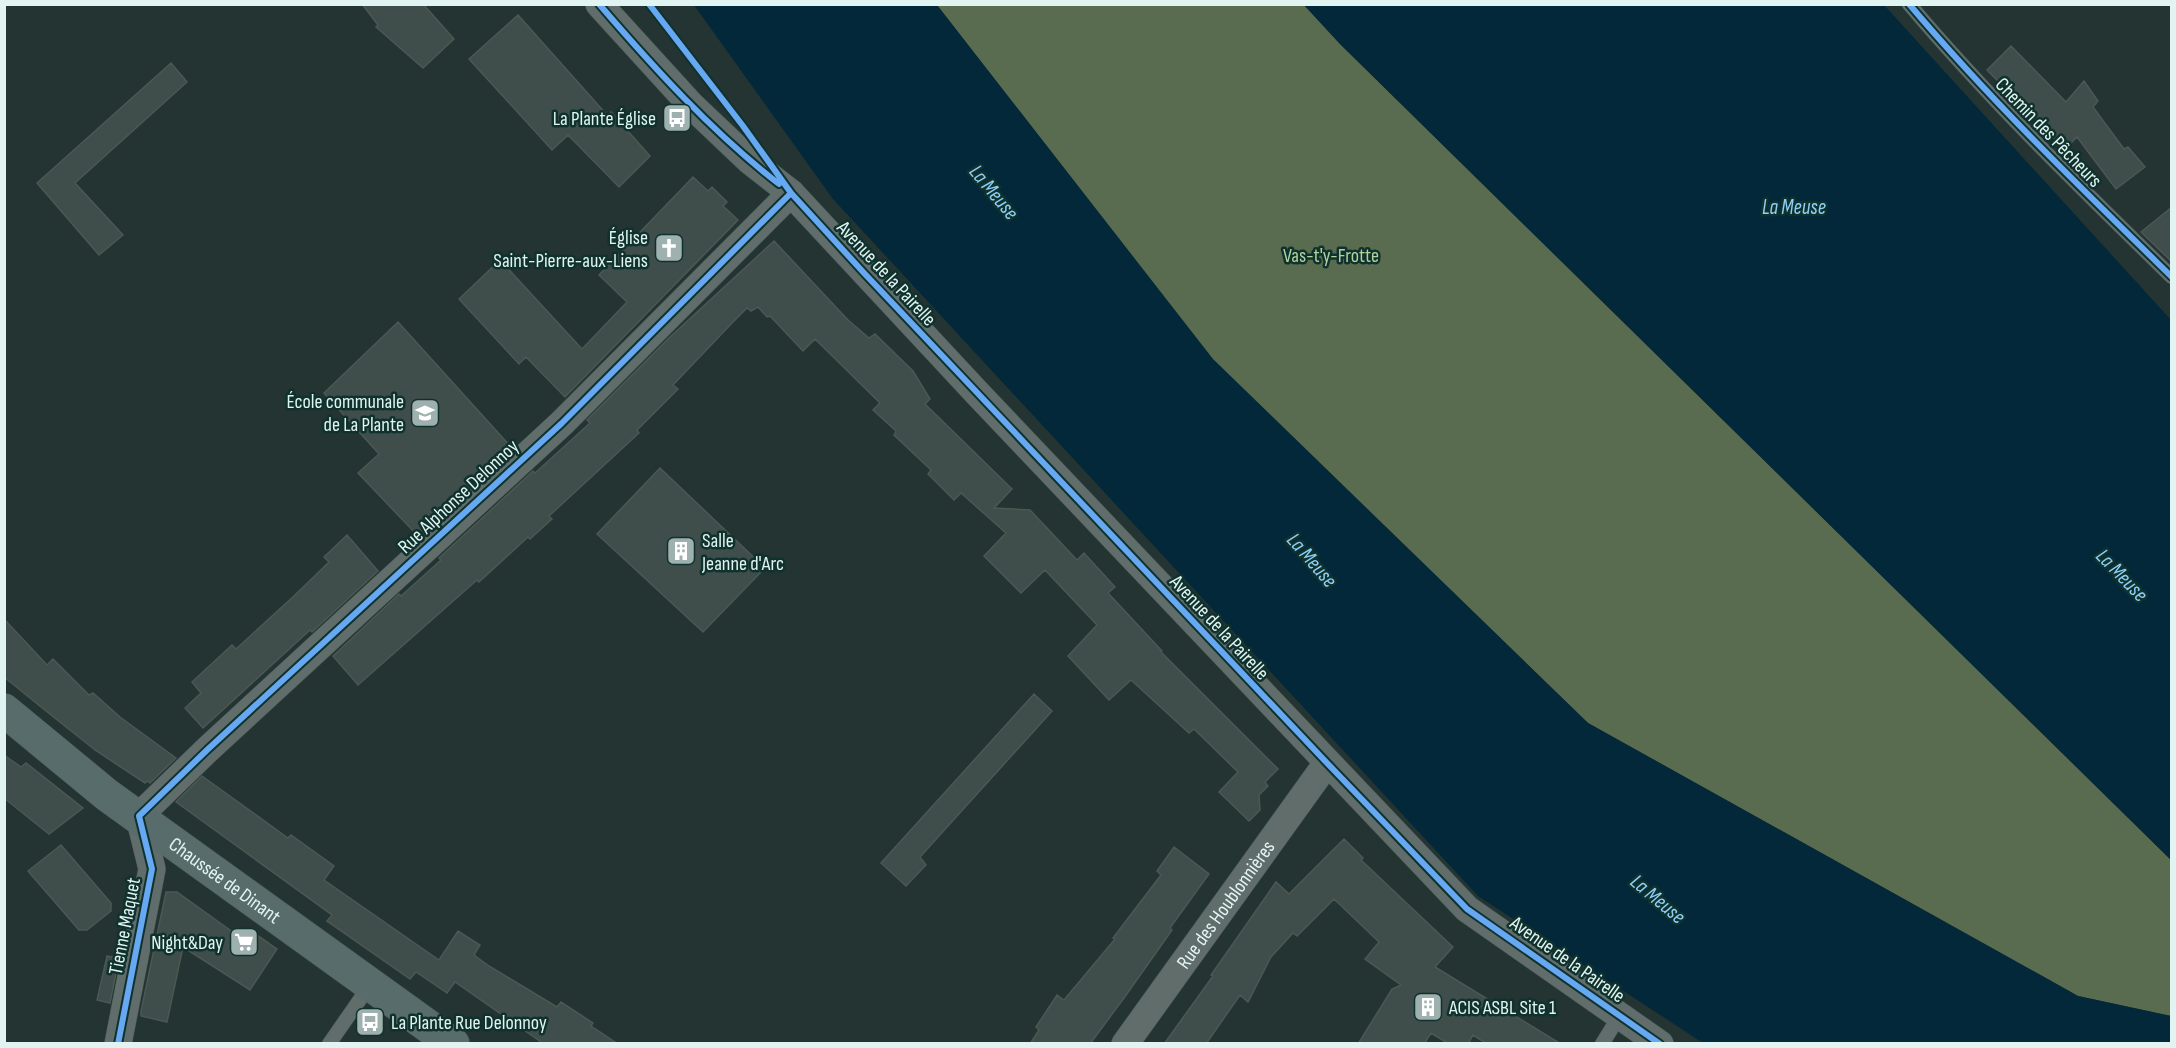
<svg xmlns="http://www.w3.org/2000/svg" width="2176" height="1048" viewBox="0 0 2176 1048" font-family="'Sofia Sans Condensed',sans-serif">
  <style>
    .forest { fill: #596c4f }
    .water { fill: #03283a }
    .building { fill: #3f4e4a; stroke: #4b5854; stroke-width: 1.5 }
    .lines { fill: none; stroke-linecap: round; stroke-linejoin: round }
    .service-casing { stroke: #435350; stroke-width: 15 }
    .minor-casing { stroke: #435350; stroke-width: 28 }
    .primary-casing { stroke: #435350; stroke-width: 34 }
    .service { stroke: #606d6b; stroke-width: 14 }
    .minor { stroke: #606d6b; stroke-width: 27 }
    .primary { stroke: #596c6c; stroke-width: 33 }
    .cycleway-casing { stroke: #10322e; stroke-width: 10 }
    .cycleway { stroke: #66a8f1; stroke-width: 6 }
    .labels { text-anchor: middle; stroke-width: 5; stroke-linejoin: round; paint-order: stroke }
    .poi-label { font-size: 20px; fill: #e2f4f1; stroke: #10322e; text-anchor: end }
    .street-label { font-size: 20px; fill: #e2f4f1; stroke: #10322e }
    .park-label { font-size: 20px; fill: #b2d399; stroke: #10322e }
    .water-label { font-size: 21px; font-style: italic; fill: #8ecff8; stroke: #10322e }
  </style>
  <rect width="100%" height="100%" fill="#233432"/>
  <path class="forest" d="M937,5H1304L1340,44L2171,860V1016L2078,996L1588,723L1212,359Z"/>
  <path class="water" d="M694,5H937L1213,359L1588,723L2078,996L2171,1016V1043H1703L1478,896L833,199Z
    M1304,5H1884L2171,320V860L1340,44Z"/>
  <path class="building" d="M362,4H423L454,39L423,68L376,27L378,25Z
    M518,15L608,116L611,112L650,156L619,187L568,135L552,150L469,59Z
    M2011,46L2066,102L2084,81L2098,101L2093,107L2124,149L2128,147L2145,167L2116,189L2077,137L2065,149L1987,70Z
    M171,63L187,82L75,183L123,235L99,255L37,183Z
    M693,177L708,191L712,187L727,202L723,206L738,220L565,397L526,357L519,364L459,299L500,260L582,349L627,302L599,275Z
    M2172,207V262L2141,232Z
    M774,241L848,320L869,338L875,334L913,371L930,399L925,404L1012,489L994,508L1030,510L1077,560L1084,553L1115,587L1108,593L1162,651L1161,652L1278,769L1265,782L1268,786L1259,795L1260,810L1249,821L1219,792L1238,772L1194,729L1189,733L1131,680L1109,700L1068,656L1097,625L1045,570L1021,593L984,556L1006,533L961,493L954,500L928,474L931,470L894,435L896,431L873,410L880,403L815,339L803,351L770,316L767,317L758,307L751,311L747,308L733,322L673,385L678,389L637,430L639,433L549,516L552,519L530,539L528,537L479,582L477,580L358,685L333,656L399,594L401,596L441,560L439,558L533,471L535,473L590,423L587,420L670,337Z
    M398,322L512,448L417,535L358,473L379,454L324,393Z
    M660,468L765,568L703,632L597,534Z
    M347,535L378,571L312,632L310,630L203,728L185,708L201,693L192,682L232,645L236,649L294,596L329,562L324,557Z
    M4,619L47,665L53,659L89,695L93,693L120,717L176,758L150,783L147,781L145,783L95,750L41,707L4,677Z
    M1034,694L1052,711L920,857L926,865L906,886L881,863Z
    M4,755L21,767L26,763L83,808L49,834L4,798Z
    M202,776L288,838L291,835L334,866L324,880L439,960L458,931L480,945L474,955L489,966L557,1007L561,1002L593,1023L591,1026L618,1044H544L455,982L447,993L416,972L410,979L327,921L332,915L176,802Z
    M1344,839L1363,858L1361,860L1453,947L1435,967L1561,1044H1487L1473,1035L1468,1044H1449L1431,1033L1424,1044H1358L1392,989L1401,985L1365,959L1379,942L1334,899L1297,936L1293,933L1271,957L1248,1002L1240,995L1206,1044H1164L1213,976L1211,975L1276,882L1289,894Z
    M61,845L111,903V911L87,930H79L28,871Z
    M1174,847L1209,874L1170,928L1172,930L1124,998L1090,1044H1030L1039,1030L1036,1027L1057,995L1064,1000L1115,939L1113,938L1161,875L1157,871Z
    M166,892H177L248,943L254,933L277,949L250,990L183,947L167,1022L141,1016V1011Z
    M107,956L119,958L110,1003L97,1000Z"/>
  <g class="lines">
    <g class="service-casing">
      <path id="service" d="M1909,4C1991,101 2081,188 2172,277
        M329,1044L370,985
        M1602,1044L1620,1015"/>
    </g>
    <g class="minor-casing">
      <g id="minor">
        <path d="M599,4L691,105L750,161L791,193L978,394L1467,909L1660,1044"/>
        <path d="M118,1044L152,869L139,816L207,750L562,423L791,193"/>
        <path id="s1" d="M1125,1044L1327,763"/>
      </g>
    </g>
    <g class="primary-casing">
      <g id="primary">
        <path id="s2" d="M4,710L107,795L453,1044"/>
      </g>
    </g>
    <use href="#service" class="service"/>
    <use href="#minor" class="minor"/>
    <use href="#primary" class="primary"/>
    <g class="cycleway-casing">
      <path id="cycleway" d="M599,4C654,68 712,132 779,184
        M649,4L743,126L791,193L864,273L1327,763L1467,909L1660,1044
        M1909,4C1991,101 2081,188 2172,277
        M118,1044L152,869L139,816L207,750L562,423L791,193"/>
    </g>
    <use href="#cycleway" class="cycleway"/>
  </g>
  <defs>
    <g id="bus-square" transform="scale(1.5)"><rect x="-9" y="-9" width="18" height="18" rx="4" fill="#9fb1ae" stroke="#10322e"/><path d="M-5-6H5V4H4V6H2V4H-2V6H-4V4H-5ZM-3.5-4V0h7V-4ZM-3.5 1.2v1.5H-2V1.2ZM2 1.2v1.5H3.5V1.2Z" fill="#fff"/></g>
    <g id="church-square" transform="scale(1.5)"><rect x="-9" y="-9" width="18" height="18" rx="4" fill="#9fb1ae" stroke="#10322e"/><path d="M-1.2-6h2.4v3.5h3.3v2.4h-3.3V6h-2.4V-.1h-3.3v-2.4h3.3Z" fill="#fff"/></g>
    <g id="school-square" transform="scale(1.5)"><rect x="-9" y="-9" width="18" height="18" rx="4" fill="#9fb1ae" stroke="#10322e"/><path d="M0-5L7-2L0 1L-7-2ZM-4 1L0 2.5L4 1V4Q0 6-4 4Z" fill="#fff"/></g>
    <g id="building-square" transform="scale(1.5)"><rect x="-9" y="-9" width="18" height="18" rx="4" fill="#9fb1ae" stroke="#10322e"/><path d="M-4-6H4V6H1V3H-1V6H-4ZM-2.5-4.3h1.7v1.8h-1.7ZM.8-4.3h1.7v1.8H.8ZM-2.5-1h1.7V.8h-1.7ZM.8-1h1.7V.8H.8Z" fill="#fff"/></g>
    <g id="supermarket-square" transform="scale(1.5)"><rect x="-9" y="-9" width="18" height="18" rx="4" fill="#9fb1ae" stroke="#10322e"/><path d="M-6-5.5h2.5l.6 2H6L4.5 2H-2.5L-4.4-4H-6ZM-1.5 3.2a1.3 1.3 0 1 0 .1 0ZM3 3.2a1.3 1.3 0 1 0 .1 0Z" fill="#fff"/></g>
  </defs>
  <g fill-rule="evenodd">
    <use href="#bus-square" x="677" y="118"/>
    <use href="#church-square" x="669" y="248"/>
    <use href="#school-square" x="425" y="413"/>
    <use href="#building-square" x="681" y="551"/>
    <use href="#supermarket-square" x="244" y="942"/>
    <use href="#building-square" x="1428" y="1007"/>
    <use href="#bus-square" x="370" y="1022"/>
  </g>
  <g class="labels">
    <g class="poi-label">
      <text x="656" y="125">La Plante Église</text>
      <text x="648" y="244">Église<tspan x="648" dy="23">Saint-Pierre-aux-Liens</tspan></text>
      <text x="404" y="408">École communale<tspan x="404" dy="23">de La Plante</tspan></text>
      <text x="702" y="547" text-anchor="start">Salle<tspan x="702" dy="23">Jeanne d'Arc</tspan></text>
      <text x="223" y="949">Night&amp;Day</text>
      <text x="1449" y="1014" text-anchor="start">ACIS ASBL Site 1</text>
      <text x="391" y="1029" text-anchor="start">La Plante Rue Delonnoy</text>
    </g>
    <g class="street-label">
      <text transform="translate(2049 132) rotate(46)" y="7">Chemin des Pêcheurs</text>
      <text transform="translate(887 273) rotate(47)" y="7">Avenue de la Pairelle</text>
      <text transform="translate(458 496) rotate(-43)" y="7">Rue Alphonse Delonnoy</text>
      <text transform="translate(1220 627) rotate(47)" y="7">Avenue de la Pairelle</text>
      <text dy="7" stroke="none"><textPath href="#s2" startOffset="279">Chaussée de Dinant</textPath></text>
      <text dy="7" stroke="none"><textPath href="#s1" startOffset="172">Rue des Houblonnières</textPath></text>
      <text transform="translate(124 926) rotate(-79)" y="7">Tienne Maquet</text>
      <text transform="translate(1568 959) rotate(35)" y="7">Avenue de la Pairelle</text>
    </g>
    <g class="park-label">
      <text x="1331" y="262">Vas-t'y-Frotte</text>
    </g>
    <g class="water-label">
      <text transform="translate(994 192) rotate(50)" y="7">La Meuse</text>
      <text x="1794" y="214">La Meuse</text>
      <text transform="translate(1312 560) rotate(49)" y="7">La Meuse</text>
      <text transform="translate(2122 575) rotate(46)" y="7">La Meuse</text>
      <text transform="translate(1658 899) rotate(40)" y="7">La Meuse</text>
    </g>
  </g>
  <rect width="2176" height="1048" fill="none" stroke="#e2f4f1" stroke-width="12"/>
</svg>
